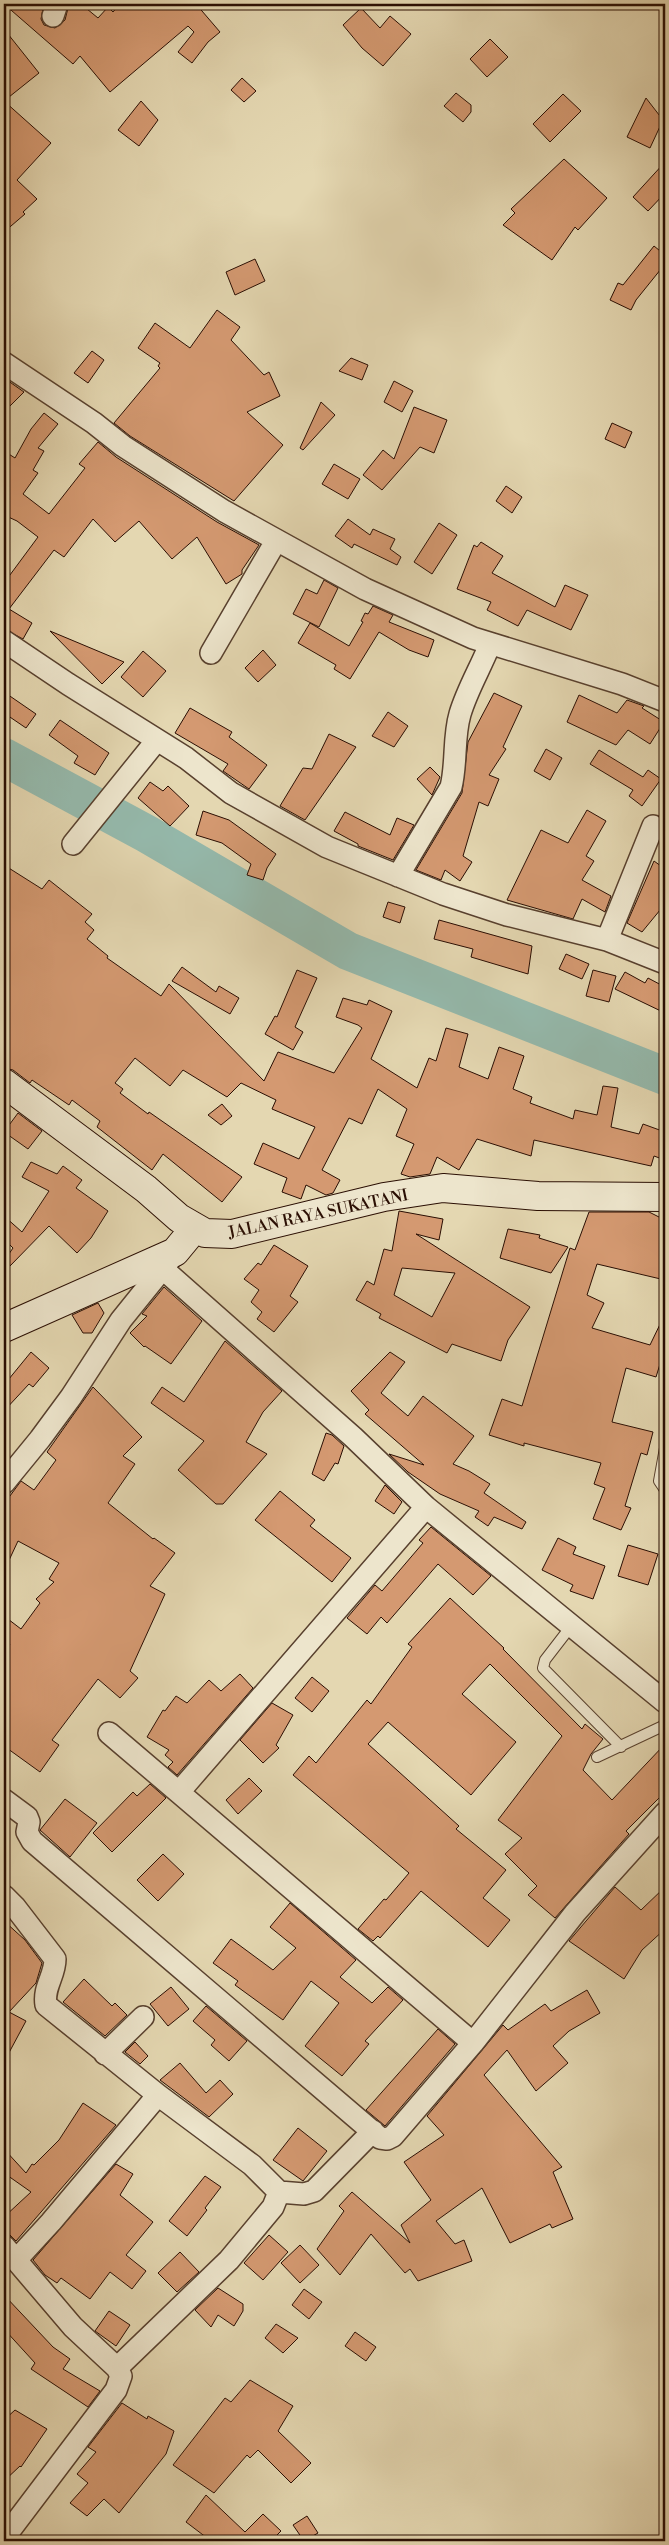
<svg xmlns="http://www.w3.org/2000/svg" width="669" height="2545" viewBox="0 0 669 2545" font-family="'Libre Bodoni',serif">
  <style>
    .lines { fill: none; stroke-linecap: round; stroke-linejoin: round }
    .river { stroke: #95baad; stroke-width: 38 }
    .building { fill: #d49971; stroke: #2a0e03; fill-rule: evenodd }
    .lane-casing { stroke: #58402e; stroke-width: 12 }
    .street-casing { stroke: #58402e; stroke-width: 24 }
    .secondary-casing { stroke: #2a0e03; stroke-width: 30 }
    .lane { stroke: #ede5cc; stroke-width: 10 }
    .street { stroke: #ede5cc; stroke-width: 21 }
    .secondary { stroke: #ede5cc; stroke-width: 28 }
    .labels { text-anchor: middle; stroke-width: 4; stroke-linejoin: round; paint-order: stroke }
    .street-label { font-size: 16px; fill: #2a0e03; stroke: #ede5cc }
  </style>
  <rect width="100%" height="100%" fill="#e4d7b1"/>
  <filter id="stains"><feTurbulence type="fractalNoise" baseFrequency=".004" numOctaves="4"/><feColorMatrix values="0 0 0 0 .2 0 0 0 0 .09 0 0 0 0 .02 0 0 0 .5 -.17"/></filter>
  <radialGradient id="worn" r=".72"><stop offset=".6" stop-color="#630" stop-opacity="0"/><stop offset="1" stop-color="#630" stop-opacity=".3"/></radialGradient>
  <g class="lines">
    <path class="river" d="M4,757L147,834L348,951L665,1076"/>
  </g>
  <path class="building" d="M4,4H44L41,19L44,25L55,28L65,20L69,4H81L98,18L108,7L113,12L120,4H196L220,32L208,42L192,63L178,52L194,32L188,26L110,92L80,56L73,64Z
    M361,8L380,28L390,16L411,34L383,66L362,48L343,25Z
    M4,29L39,73L4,101L51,143L17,180L37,199L23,212L25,214L4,232Z
    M490,39L508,57L487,77L470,59Z
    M242,78L256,91L244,102L231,90Z
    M456,93L471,105V112L463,122L444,106Z
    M563,94L581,111L550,142L533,124Z
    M646,98L663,120L650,148L627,137Z
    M141,101L158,120L139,146L118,130Z
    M564,159L607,198L578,230L575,227L552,260L503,225L515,213L511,209Z
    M665,162V193L648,211L633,197Z
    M654,246L665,255V264L636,300L631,310L610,300L618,283L623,285Z
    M255,259L265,281L235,295L226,272Z
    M217,310L240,327L231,340L264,375L269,372L280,396L247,412L283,445L234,501L130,436L114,423L160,368L158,366L160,363L138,348L155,323L190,348Z
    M92,351L104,360L88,383L74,373Z
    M351,358L368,365L362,380L339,371Z
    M4,378L24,392L4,412Z
    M394,381L413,391L402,412L384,402Z
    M321,402L335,415L303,450L300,448Z
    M414,407L447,420L434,453L420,447L382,490L363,475L383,450L394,459Z
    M44,413L58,424L38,448L44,451L33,470L38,473L23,494L49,514L85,468L79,464L98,442L116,457L217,522L259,545L242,570V574L226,584L197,537L172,559L139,521L115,542L93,519L64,557L54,550L9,609L32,623L23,639L4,629V583L38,537L17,521L4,515V451L15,458L31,429Z
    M612,423L632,432L625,448L605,439Z
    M334,464L360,479L348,499L322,484Z
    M506,486L522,497L512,513L496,501Z
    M348,519L370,535L373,529L395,539L390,549L401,557L397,565L354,544L352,548L335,536Z
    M439,523L457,535L432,574L414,562Z
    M481,542L503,556L492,573L555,607L565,585L588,595L571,630L527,610L518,626L487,610L491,602L457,589L474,545L477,547Z
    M324,580L338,588L319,627L293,614L306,589L317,594Z
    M373,606L393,615L389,622L434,640L428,657L409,650L379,632L350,679L334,669L336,665L298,643L310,623L349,646L363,622L361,621L365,613L368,614Z
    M50,631L124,662L102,684Z
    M263,650L276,665L258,682L245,668Z
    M143,651L166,671L143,697L121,677Z
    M4,692L36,714L26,728L4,713Z
    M494,693L522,706L503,747L506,749L489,775L499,779L488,806L479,802L463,856L472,862L460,881L445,870L441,880L416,870L462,793L468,742Z
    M579,695L617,713L627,700L644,706L642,708L664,722L650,744L628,730L616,745L567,722Z
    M190,708L232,732L229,737L267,765L249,789L223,771L228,764L175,733Z
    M388,712L408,726L394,747L372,736Z
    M60,720L109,753L95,775L74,763L78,756L49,735Z
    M329,734L356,747L305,820L280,806L303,768L312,769Z
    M546,749L562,758L550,780L534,771Z
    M599,750L643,777L648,770L661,779L642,806L629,796L633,790L590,764Z
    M430,767L440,777L432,795L417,779Z
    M150,782L163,791L168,786L189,806L170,826L138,798Z
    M587,810L606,821L586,856L594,861L582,880L611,896L605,912L582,899L573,919L507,900L541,830L568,843Z
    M203,811L229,820L276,854L267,868L263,880L247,875L251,864L222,843L196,835Z
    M345,812L390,835L397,818L414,825L393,860L358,846V844L334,831Z
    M654,861L665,869V904L642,932L627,923Z
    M4,865L42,889L49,880L92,914L85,922L94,930L87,939L108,956L107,958L161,996L169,984L264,1081L278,1052L334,1073L362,1028L358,1025L336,1017L343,998L367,1005L369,1000L392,1011L371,1059L417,1088L429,1058L436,1061L446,1028L468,1034L459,1067L488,1079L499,1047L524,1056L513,1089L532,1097L530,1103L573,1119L575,1110L597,1115L603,1086L618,1088L611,1127L639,1134L643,1124L665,1132V1160L654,1156L651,1166L534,1140L531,1156L477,1139L459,1170L437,1157L430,1174L410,1177L401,1174L414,1144L396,1136L407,1109L378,1089L362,1124L349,1118L322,1170L340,1180L333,1193L326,1195L306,1185L301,1199L282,1192L287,1178L254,1164L263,1143L299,1159L315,1127L272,1109L276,1100L241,1083L227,1097L183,1070L170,1086L135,1058L115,1083L123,1089L120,1093L148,1114L149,1112L242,1177L222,1202L163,1154L152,1170L97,1127L100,1121L72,1100L69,1105L32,1080L30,1083L13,1070L4,1068Z
    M388,902L405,907L400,923L383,917Z
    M439,920L532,946L528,974L471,957L473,949L434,939Z
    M566,954L589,964L582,979L559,969Z
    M182,967L216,992L219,986L239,998L230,1014L172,981Z
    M297,970L317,978L295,1027L303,1032L293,1050L265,1034L275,1016L277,1017Z
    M593,970L616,976L609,1002L586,996Z
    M625,972L645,983L648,978L665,987V1013L615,989Z
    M222,1104L232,1116L221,1125L208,1115Z
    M18,1113L42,1131L28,1149L4,1132Z
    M31,1162L57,1174L63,1166L82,1180L76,1188L108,1211L91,1238L77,1253L49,1226L10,1266L4,1261L13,1248L4,1239V1216L22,1232L49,1191L22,1177Z
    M399,1211L443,1219L439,1240L416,1234L530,1307L508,1340L501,1361L452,1344L447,1353L379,1318L381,1314L356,1300L367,1281L374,1285L384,1249L392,1251ZM402,1268L455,1273L432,1317L394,1295Z
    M589,1212H649L665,1220V1280L597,1264L587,1295L604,1303L592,1328L650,1345L665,1314V1348L656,1377L626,1368L612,1422L653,1432L647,1455L641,1453L625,1506L631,1508L621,1530L593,1519L605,1488L594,1484L601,1463L524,1443V1446L489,1435L502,1399L522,1406L570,1248L575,1250Z
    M508,1229L540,1235L539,1238L568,1247L551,1273L500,1258Z
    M274,1245L308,1266L290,1296L298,1302L274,1332L257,1319L262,1312L251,1302L259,1290L244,1279L258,1263L261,1265Z
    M164,1287L202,1321L171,1364L145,1346L144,1347L130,1333L147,1316L142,1314Z
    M98,1303L104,1313L92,1333H83L72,1315Z
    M225,1341L282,1391L263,1412L246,1442L267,1454L223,1504H216L178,1470L204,1441L151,1403L162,1387L184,1402Z
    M31,1352L49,1368L33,1387L29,1384L4,1411V1385Z
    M390,1352L405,1362L381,1393L408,1416L423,1396L474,1436L453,1464L469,1471L490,1484L484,1493L526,1522L522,1529L494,1517L488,1526L475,1517L479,1511L440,1494L408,1472L389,1454L424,1465L365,1414L369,1410L351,1391Z
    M93,1387L142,1437L123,1456L135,1464L108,1503L153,1539L154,1538L175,1553L150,1586L165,1594L130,1671L138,1678L120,1698L98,1679L52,1740L59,1745L40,1772L4,1746V1652L10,1644L4,1639V1616L21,1629L40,1603L36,1599L54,1582L49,1579L59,1563L18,1541L4,1571V1504L21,1481L34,1490L56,1460L47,1452Z
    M326,1433L332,1435L344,1446L338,1464L335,1463L324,1481L312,1474Z
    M385,1485L402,1502L394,1514L375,1501Z
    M280,1491L315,1520L310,1526L351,1558L332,1582L255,1520Z
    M431,1527L491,1576L473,1595L438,1564L387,1623L381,1617L367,1634L347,1618L375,1585L382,1591L423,1543L419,1540Z
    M558,1538L576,1547L573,1554L605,1566L593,1599L570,1591L573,1585L542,1570Z
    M628,1545L658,1554L648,1585L618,1576Z
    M450,1598L504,1648L503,1649L582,1729L585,1724L603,1739L591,1754L583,1770L612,1800L665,1744V1792L626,1831L629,1834L555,1918L528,1895L537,1886L505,1854L522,1838L498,1820L562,1736L490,1664L462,1694L516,1742L471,1795L388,1722L368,1744L459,1826L456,1829L506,1870L483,1898L510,1920L488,1947L421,1891L380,1938L378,1936L373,1941L358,1929L384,1899L386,1900L409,1873L293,1775L309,1756L316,1763L367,1700L371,1704L412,1647L408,1644Z
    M240,1674L253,1688L177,1775L168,1767L173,1762L165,1755L169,1750L147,1737L163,1710L165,1711L176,1696L187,1703L209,1680L221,1691Z
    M312,1677L329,1691L312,1712L295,1698Z
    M272,1703L293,1715L276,1745L279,1748L263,1763L240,1740Z
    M249,1778L262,1791L238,1814L226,1800Z
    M150,1784L166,1798L112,1852L93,1833L133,1792L137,1796Z
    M65,1799L97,1823L70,1857L40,1830Z
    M163,1854L184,1874L158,1901L137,1880Z
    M615,1887L641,1910L665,1887V1929L642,1950L624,1979L569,1941Z
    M290,1903L356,1960L340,1977L372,2003L388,1987L403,2000L365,2041L369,2044L342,2076L305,2046L339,2003L311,1981L283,2020L235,1985L238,1981L213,1963L231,1939L273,1970L296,1948L270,1927Z
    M4,1921L25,1940L42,1963L36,1983L9,2012L26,2021L4,2062Z
    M84,1979L112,2006L115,2003L127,2015L105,2036L63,2002Z
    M171,1987L189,2009L168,2026L150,2004Z
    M587,1990L600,2013L569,2031L553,2046L568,2063L536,2091L507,2050L484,2075L562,2167L553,2172L573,2219L552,2228L550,2224L510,2243L482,2188L436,2221L455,2244L464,2240L472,2261L418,2281L410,2269L405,2273L371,2234L340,2275L317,2249L344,2211L339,2206L352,2192L410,2243L401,2225L431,2200L404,2162L444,2135L427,2116L503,2025L508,2030L545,2004L551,2011Z
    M206,2006L247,2041L229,2061L211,2045L215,2040L193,2021Z
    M438,2029L455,2044L385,2126L366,2110Z
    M135,2042L148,2056L140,2064L125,2052Z
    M180,2063L206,2093L220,2080L233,2094L209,2117L160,2080Z
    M83,2103L116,2125L16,2241L9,2234H4V2217L31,2192L4,2173V2149L26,2173L32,2164L34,2165L59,2140Z
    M298,2128L327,2151L303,2181L273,2160Z
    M116,2164L133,2174L120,2195L153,2222L126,2255L146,2271L132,2289L110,2272L90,2299L61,2278L57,2283L45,2275L33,2260Z
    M205,2176L221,2187L205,2208L207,2210L187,2236L169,2221Z
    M269,2235L288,2252L263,2280L244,2263Z
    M300,2245L319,2265L300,2283L281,2263Z
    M180,2252L199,2272L177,2292L158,2273Z
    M218,2288L243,2304V2311L234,2326L218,2315L211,2327L195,2310Z
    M304,2289L322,2302L309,2319L292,2305Z
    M4,2295L53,2347L70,2359L63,2369L100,2391L88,2407L31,2369L35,2363L4,2329Z
    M109,2311L130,2325L116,2346L95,2331Z
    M276,2324L298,2338L283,2353L265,2338Z
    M355,2332L376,2347L366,2361L345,2346Z
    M250,2380L293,2406L278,2431L311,2463L291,2483L258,2450L250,2458L247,2455L214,2493L173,2465L225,2398L231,2402Z
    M122,2403L147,2419L148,2416L174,2431L166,2454L119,2513L104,2499L87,2516L70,2503L88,2483L77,2474L96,2452L88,2447Z
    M15,2410L47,2429L21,2467L20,2466L4,2481V2420Z
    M206,2495L245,2532L263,2514L281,2531L271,2541H211L186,2522Z
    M307,2516L318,2533L304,2541L293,2525Z"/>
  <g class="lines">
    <g class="lane-casing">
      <path id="lane" d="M665,1448L659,1481L665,1490
        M572,1625L545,1660L543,1668L621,1747
        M597,1757L665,1725"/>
    </g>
    <g class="street-casing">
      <path id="street" d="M53,16L57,4
        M4,363L94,423L123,446L224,511L365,589L473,638L622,684L665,701
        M4,641L68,684L186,758L231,793L327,847L443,894L507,915L607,940L665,963
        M211,653L276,541
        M73,844L157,740
        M398,876L451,787C457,763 453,738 460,714C467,690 481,667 490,644
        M607,940L653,826
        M163,1269L353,1437L426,1507L665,1702
        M4,1483L40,1439L71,1397L121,1320L171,1258
        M109,1733L473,2043
        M179,1792L426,1507
        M4,1800L27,1817L29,1822L27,1832L32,1841L380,2138L387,2139L393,2136L473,2043L575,1913L665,1813
        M4,1896L15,1907L55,1959C55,1976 43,1987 46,2005L158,2095L51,2222L17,2259
        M105,2054L143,2017
        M279,2192L304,2194L314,2191L373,2131
        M4,2246L73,2327L117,2368L121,2376L116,2390L4,2538
        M117,2368L229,2260L273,2207L279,2192L252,2165L158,2095"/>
    </g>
    <g class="secondary-casing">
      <path id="secondary" d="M4,1083L146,1189L179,1218L205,1233L232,1234L384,1197L443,1188L538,1196L665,1197
        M4,1328L175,1252L194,1229"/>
    </g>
    <use href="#lane" class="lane"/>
    <use href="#street" class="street"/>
    <use href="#secondary" class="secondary"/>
  </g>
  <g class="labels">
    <g class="street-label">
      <text transform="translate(318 1213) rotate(-12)" y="6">JALAN RAYA SUKATANI</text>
    </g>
  </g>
  <rect width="669" height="2545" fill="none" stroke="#e4d7b1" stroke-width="20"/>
  <rect x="5" y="5" width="659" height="2535" fill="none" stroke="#2a0e03" stroke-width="2.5"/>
  <rect x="10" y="10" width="649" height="2525" fill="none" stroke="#2a0e03"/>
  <rect width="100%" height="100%" filter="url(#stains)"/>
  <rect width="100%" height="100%" fill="url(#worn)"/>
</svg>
